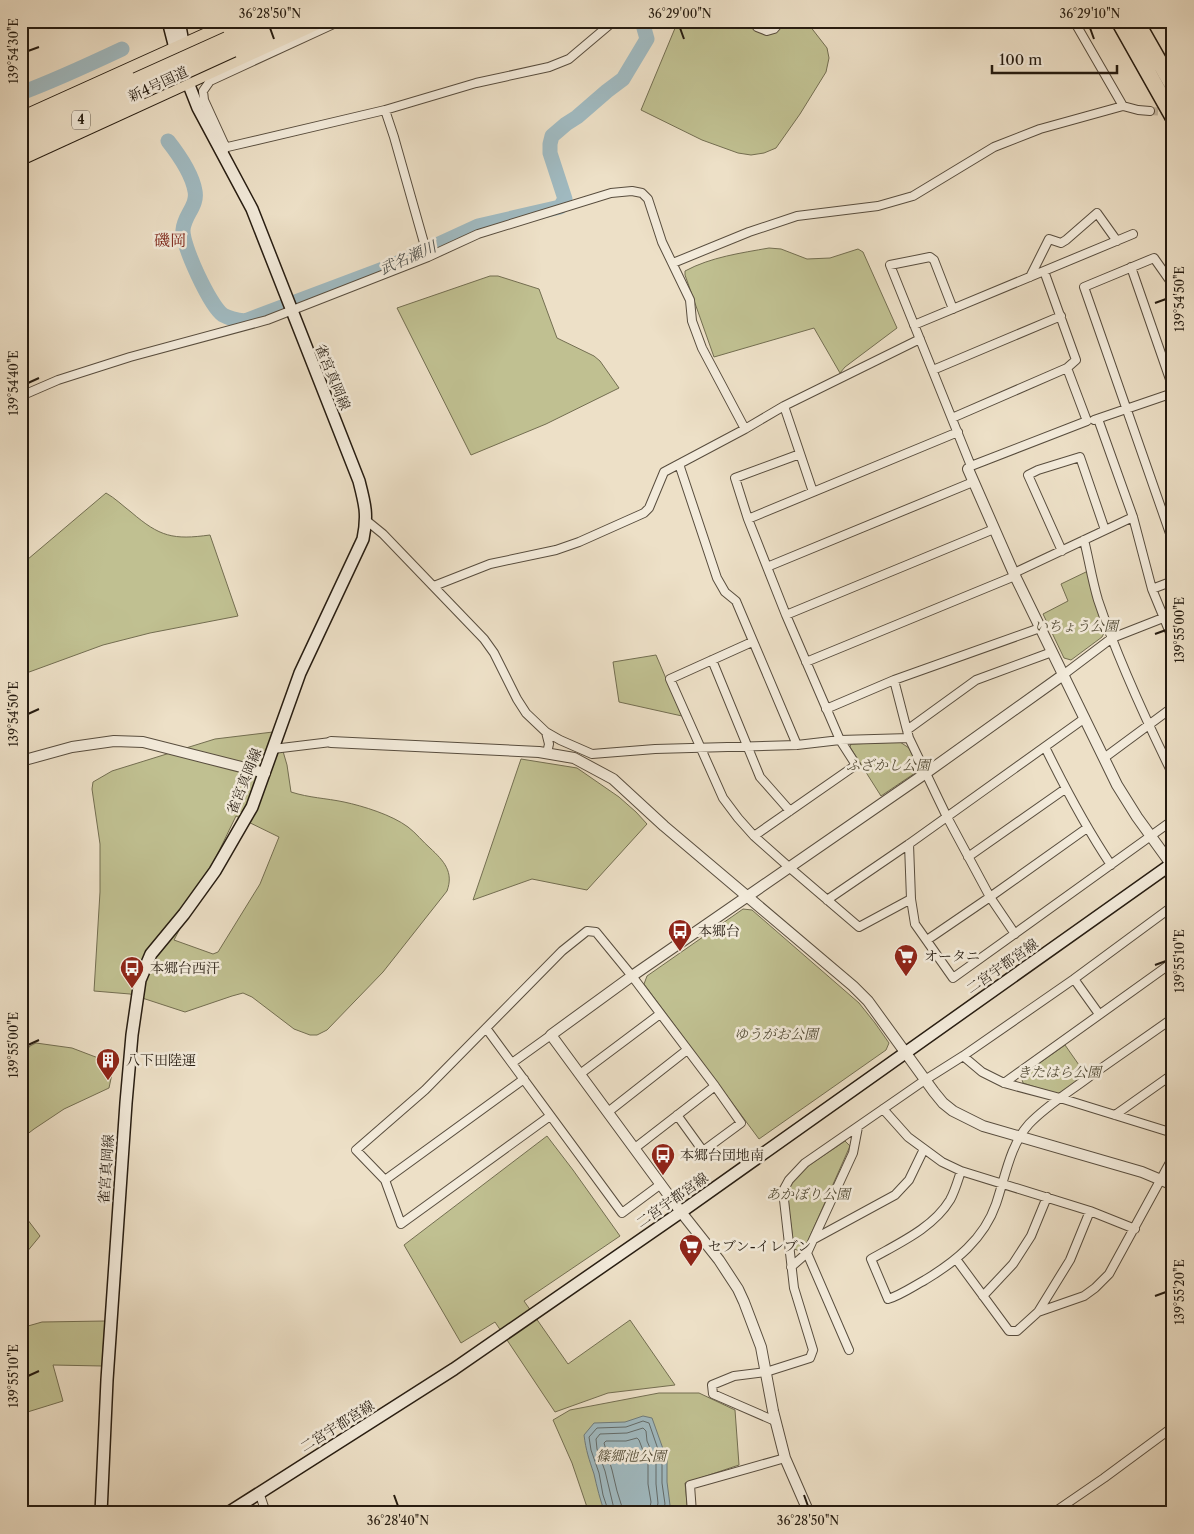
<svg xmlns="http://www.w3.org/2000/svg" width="1194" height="1534" viewBox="0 0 1194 1534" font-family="'Libre Caslon Text','Noto Serif JP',serif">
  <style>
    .green { fill: #c0c091; stroke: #736e51; fill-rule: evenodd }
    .water { fill: #a0bac1; stroke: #6f7b7b }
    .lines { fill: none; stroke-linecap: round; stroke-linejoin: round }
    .shore { stroke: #636b69; stroke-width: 1 }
    .river { stroke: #a0bac1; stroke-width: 15 }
    .minor-tunnel { stroke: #c5b9a3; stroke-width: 8; stroke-dasharray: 8 4; stroke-linecap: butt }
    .minor-casing { stroke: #584d3e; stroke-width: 10 }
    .tertiary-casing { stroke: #584d3e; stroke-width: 12 }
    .secondary-casing { stroke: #261c11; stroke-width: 14 }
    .trunk-casing { stroke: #261c11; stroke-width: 16 }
    .motorway-casing { stroke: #261c11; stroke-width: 18 }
    .minor { stroke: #f3ebdb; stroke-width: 8 }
    .tertiary { stroke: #f3ebdb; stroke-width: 10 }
    .secondary { stroke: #f3ebdb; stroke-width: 11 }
    .trunk { stroke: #ede0c7; stroke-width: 14 }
    .motorway { stroke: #ede0c7; stroke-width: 15 }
    .trunk-bridge-casing { stroke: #261c11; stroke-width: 16; stroke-linecap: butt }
    .trunk-bridge { stroke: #ede0c7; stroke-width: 14 }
    .ticks { fill: none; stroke: #261c11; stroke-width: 2 }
    .labels { text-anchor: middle; stroke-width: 5; stroke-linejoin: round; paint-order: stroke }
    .shield { fill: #f3ebdb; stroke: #645a4e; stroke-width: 1 }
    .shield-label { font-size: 12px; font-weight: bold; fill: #261c11 }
    .street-label { font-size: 14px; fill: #261c11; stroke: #f3ebdb }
    .park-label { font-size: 14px; font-style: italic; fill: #544d37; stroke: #f3ebdb }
    .poi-label { font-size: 14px; fill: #261c11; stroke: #f3ebdb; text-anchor: start }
    .water-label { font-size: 15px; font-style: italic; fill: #51534f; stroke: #f3ebdb }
    .quarter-label { font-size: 16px; fill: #7a1f14; stroke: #f3ebdb }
    .neatline { fill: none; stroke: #261c11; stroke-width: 2 }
    .ticks-label { font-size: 12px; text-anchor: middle; fill: #261c11 }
  </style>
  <rect width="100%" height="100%" fill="#ede0c7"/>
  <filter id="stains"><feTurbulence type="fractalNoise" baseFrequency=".004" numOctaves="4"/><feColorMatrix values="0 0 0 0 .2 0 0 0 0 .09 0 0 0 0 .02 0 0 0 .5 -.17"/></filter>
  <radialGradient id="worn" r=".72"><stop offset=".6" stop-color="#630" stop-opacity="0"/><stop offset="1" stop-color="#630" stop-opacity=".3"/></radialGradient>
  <path class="green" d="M678,21H806L827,48L829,58L826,72L800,114L776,148L764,153L751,155L738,153L702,140L641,110Z
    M769,248L781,249L807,259L830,258L858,249L863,252L897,328L845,367L840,373L814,328L714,357L685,275V271C711,257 741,253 769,248Z
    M490,276H498L539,289L557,338L594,356L600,361L619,388L546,424L471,455L397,308Z
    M106,493C115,498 123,506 131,512C160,537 173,540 210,535L238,616L150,633L103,645L21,675V565Z
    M1088,571L1105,631L1102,637L1071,660L1064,658L1043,614L1068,601L1061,584Z
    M656,655L682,716L619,702L613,662Z
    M273,732L278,734L287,765L291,792C310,798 325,798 344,802C363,806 392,815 408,827C416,833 423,842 430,848C444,861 454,872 447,891L383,972L327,1030L317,1035H310L294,1029L252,997L243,993L232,996L185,1012L130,994L94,991L100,892V844L92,789L93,782L112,771L215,739ZM236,816L279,837L260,884L218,952L213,954L174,940L203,884Z
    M900,742L909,748L918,767L915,773L881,796L850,747L851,744Z
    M521,759L577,768L619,797L636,812L647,824L587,890L532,879L473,900Z
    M743,909L752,910L859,1003L875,1023L889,1043L886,1050L759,1139L644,984L647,976Z
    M36,1043L72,1048L114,1064L109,1088L64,1109L34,1129L21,1139V1058L30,1046Z
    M1065,1045L1086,1075L1063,1092L1057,1094L1023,1083L1021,1076Z
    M547,1136L573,1170L620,1236L524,1301L568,1364L630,1320L675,1385L608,1393L555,1412L495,1322L461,1343L404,1245Z
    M845,1141L850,1146L803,1252L794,1249C793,1234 785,1197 790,1184C795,1172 833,1150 845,1141Z
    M21,1211L40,1236L21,1259Z
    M105,1321L102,1366L53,1365L63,1401L21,1414V1328L42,1322Z
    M659,1393H699L735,1410L739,1465L685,1483L688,1513H589L572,1463L553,1420L570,1410Z"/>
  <path class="water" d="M643,1416L652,1418L667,1460V1482L670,1505L667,1513H605C600,1500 597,1487 594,1474C589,1459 586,1451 584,1435L594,1423L625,1422Z"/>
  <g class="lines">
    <path class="shore" d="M609,1513L603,1495L599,1473L591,1450L589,1437L597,1428L626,1427L643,1421L649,1423L662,1461V1483L665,1504L662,1513
      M615,1513L605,1471L597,1449L596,1439L600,1434L627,1433L643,1428L646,1431L647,1441L656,1462V1484L658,1503L656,1513
      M623,1513L622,1507L617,1491L612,1470L604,1443L606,1441H626L637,1438L639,1440L648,1464V1484L651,1502L649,1513"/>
    <path class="river" d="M21,93C56,80 88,65 122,49
      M168,141C179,155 192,173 195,191C198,206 184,215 183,230C182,245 210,306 223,315C230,319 237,320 245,321L391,266L478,226L560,207L565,199L550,153V144L552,136L566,124L577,117L607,91L623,79L647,39L642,21"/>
    <path class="minor-tunnel" d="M1150,111L1171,112"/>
    <g class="minor-casing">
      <path id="minor" d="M753,21L757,27L767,31L774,29L781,21
        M1074,21L1123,106
        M385,110L394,137L428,257
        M226,148L204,100L203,91L210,81L340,21
        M219,149L385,110L476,83L549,67L569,59L614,21
        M673,263L749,232L797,216L878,206L913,196L994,147L1040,129L1123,106L1138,110L1150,111
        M1131,267L1173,388
        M1030,277L1049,239L1061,243L1066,240L1097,213L1117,241
        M1173,285L1154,258L1084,287L1173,542
        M953,309L934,260L930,257L890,265L971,466
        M914,325L1133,234
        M933,370L1061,316
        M21,396L58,380L130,357L267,320L428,257L478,234L611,193L632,191L642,193L648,199L662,242L690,300L692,321L702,348L745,429
        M784,406L813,492
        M952,418L1067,368
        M1098,419L1133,517L1152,589L1173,640
        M1094,420L1173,393
        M679,464L717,578L725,592L736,601L797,745
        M968,469L971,466L1087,421L1067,368L1076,360L1044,271
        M748,519L735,478L800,454
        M367,521L383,534L484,639L494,653L517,699L526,713L546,732L560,740L592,754L655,749L797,745L840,740L909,738
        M1084,540C1089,560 1092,580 1098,600C1118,660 1145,718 1173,775
        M1062,551L1028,475L1038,470L1080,457L1105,530
        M767,567L973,482
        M1014,573L1133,517
        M434,586L490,564L556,550L579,542L644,513L649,508L664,472L745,429L784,406L920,339
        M1152,589L1173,581
        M786,615L994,529
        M752,642L670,679L723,798L738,818L754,836L790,868L859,927L911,899
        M712,660L760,777L790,811
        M806,662L1015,576
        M1063,675L1112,638L1163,618
        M894,680L909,738L947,817L990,897L1015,934
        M826,709L894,680L1040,628
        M907,730L976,680L1052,652
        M546,732L549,744L547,753
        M1045,747C1065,788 1085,826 1111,865
        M273,749L331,742
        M1104,758L1173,707
        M754,836L856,765L840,740L786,615L748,519L958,432
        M909,844L911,899L915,924L953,978L1173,820
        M968,857L1065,789
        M827,900L909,844L1085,718
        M927,940L990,897L1087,828
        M1074,979L1099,1014
        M486,1028L622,1213L661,1184
        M963,1056L982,1072L1004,1083L1060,1098L1173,1133
        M512,1063L551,1035
        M580,1074L660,1014
        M1004,1083L1173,962
        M883,1109L908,1137L942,1162L961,1171L1090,1211L1135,1229
        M608,1112L687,1050
        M677,1115L703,1151L741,1123L715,1086
        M1115,1115L1173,1074
        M550,1116L401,1224L385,1180L356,1150L425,1090L562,951L587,931L596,932L632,976L715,1086L635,1148
        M961,1171C958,1180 955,1191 950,1200C933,1228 899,1243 871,1259L888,1299C901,1295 912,1287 925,1280C955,1262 984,1239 996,1204C1005,1178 1010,1145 1029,1124C1046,1106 1069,1092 1089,1077C1117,1057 1145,1038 1173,1018
        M385,1180L524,1079
        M814,1239L895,1195L909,1180L924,1149
        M807,1253L849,1350
        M956,1259L1009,1331H1017L1038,1312L1070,1260L1090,1211
        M791,1267L807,1253L853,1153L858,1127
        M983,1296L1013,1264L1031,1236L1047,1197
        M1038,1312L1084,1296L1095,1288L1109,1274L1173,1157
        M775,1421L713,1394L712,1385L734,1376L766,1372L810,1358L813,1350L794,1288L783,1191L789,1180L805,1163L925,1080L963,1056L1074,979L1173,906
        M259,1492L266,1513
        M692,1513L690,1485L785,1458
        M1053,1513L1104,1478L1173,1427"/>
    </g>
    <g class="tertiary-casing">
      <path id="tertiary" d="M968,469L1015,576L1117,785L1137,817L1171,864
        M331,742L539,752L574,758L613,779L664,826L853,986L868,1001L934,1092L943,1103L953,1111L983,1126L1142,1172L1173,1185
        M21,761L72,747L114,741L143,742L265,773
        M809,1513L785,1458L773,1411L761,1347L744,1302L738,1289L719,1260L681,1212L551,1035L632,976L926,773L1063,675"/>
    </g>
    <g class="secondary-casing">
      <path id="secondary" d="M168,21L177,56
        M179,21L185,53
        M101,1513L107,1380L126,1103L132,1035L140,980L151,954L184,914L215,871L252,807L300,673L363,539C368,515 365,504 359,481L252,209L198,108L185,75
        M228,1513L454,1369L681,1212L1173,863"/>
    </g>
    <g class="trunk-casing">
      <path id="trunk" d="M227,39L265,21
        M233,50L295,21
        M21,119L238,21
        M21,133L136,80
        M31,143L141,92
        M21,158L320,21"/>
    </g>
    <g class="motorway-casing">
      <path id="motorway" d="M1119,21L1173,117
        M1136,21L1173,86"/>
    </g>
    <use href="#minor" class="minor"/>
    <use href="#tertiary" class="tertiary"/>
    <use href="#secondary" class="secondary"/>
    <use href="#trunk" class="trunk"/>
    <use href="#motorway" class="motorway"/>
    <g class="trunk-bridge-casing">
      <path id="trunk-bridge" d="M136,80L227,39
        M141,92L233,50"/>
    </g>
    <use href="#trunk-bridge" class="trunk-bridge"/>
  </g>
  <path class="ticks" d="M270,28L274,39M680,28L684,39M1090,28L1094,39M28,51L39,47M1155,303L1166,299M28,383L39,378M1155,634L1166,630M28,714L39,709M1155,965L1166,961M28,1045L39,1040M1155,1296L1166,1292M28,1376L39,1371M394,1495L398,1506M804,1495L808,1506"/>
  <defs>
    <g id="bus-pin" transform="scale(1.25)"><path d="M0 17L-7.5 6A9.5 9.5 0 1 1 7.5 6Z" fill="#8f2418" stroke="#f3ebdb"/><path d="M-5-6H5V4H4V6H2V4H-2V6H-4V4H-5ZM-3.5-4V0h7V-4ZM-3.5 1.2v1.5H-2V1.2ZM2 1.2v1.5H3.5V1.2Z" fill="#fff"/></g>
    <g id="supermarket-pin" transform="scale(1.25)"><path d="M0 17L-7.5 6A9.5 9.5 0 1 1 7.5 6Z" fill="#8f2418" stroke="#f3ebdb"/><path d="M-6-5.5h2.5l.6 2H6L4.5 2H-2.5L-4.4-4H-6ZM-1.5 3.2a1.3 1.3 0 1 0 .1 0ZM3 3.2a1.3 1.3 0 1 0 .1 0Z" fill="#fff"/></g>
    <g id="building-pin" transform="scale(1.25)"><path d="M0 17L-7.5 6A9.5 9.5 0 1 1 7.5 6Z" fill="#8f2418" stroke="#f3ebdb"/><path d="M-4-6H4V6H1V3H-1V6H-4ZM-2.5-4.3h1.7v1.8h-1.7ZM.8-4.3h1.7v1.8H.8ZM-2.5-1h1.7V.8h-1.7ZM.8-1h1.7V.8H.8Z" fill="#fff"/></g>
  </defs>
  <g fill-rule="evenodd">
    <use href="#bus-pin" x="680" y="931"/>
    <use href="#supermarket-pin" x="906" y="956"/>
    <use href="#bus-pin" x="132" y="968"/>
    <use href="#building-pin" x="108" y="1060"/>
    <use href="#bus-pin" x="663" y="1155"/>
    <use href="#supermarket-pin" x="691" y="1246"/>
  </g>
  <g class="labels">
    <rect class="shield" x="72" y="110.5" width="18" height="19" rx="4"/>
    <g class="shield-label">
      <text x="81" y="124">4</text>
    </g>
    <g class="street-label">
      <text transform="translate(158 84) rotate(-25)" y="5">新4号国道</text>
      <text transform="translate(333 377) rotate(68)" y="5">雀宮真岡線</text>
      <text transform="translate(244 781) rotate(-68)" y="5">雀宮真岡線</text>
      <text transform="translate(1002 966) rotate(-35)" y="5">二宮宇都宮線</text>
      <text transform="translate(106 1169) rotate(-86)" y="5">雀宮真岡線</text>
      <text transform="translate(672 1200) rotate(-35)" y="5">二宮宇都宮線</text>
      <text transform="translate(337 1426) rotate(-32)" y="5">二宮宇都宮線</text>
    </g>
    <g class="park-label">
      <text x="1076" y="631">いちょう公園</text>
      <text x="888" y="770">ふざかし公園</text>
      <text x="776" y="1039">ゆうがお公園</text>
      <text x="1059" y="1077">きたはら公園</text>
      <text x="808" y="1199">あかぼり公園</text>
      <text x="631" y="1461">篠郷池公園</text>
    </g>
    <g class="poi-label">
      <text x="698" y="936">本郷台</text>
      <text x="924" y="961">オータニ</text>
      <text x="150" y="973">本郷台西汗</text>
      <text x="126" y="1065">八下田陸運</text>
      <text x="680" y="1160">本郷台団地南</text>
      <text x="708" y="1251">セブン-イレブン</text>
    </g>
    <g class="water-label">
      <text transform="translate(408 258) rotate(-24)" y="5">武名瀬川</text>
    </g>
    <g class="quarter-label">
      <text x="170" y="246">磯岡</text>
    </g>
  </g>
  <rect width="1194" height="1534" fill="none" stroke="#ede0c7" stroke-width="55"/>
  <path d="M992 65v8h125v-8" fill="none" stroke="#261c11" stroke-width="2.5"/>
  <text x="999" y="65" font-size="15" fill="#261c11" stroke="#f3ebdb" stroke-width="4" paint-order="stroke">100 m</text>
  <rect x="28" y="28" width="1138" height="1478" class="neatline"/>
  <g class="ticks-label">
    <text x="270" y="18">36°28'50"N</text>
    <text x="680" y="18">36°29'00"N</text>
    <text x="1090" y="18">36°29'10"N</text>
    <text transform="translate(14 51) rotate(-90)" y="4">139°54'30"E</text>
    <text transform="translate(1180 299) rotate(-90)" y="4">139°54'50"E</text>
    <text transform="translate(14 383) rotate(-90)" y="4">139°54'40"E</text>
    <text transform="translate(1180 630) rotate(-90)" y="4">139°55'00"E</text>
    <text transform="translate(14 714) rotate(-90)" y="4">139°54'50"E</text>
    <text transform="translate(1180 961) rotate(-90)" y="4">139°55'10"E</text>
    <text transform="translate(14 1045) rotate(-90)" y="4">139°55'00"E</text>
    <text transform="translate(1180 1292) rotate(-90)" y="4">139°55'20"E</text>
    <text transform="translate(14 1376) rotate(-90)" y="4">139°55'10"E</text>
    <text x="398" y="1525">36°28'40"N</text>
    <text x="808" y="1525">36°28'50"N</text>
  </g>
  <rect width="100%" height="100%" filter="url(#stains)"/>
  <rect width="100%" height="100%" fill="url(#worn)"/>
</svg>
